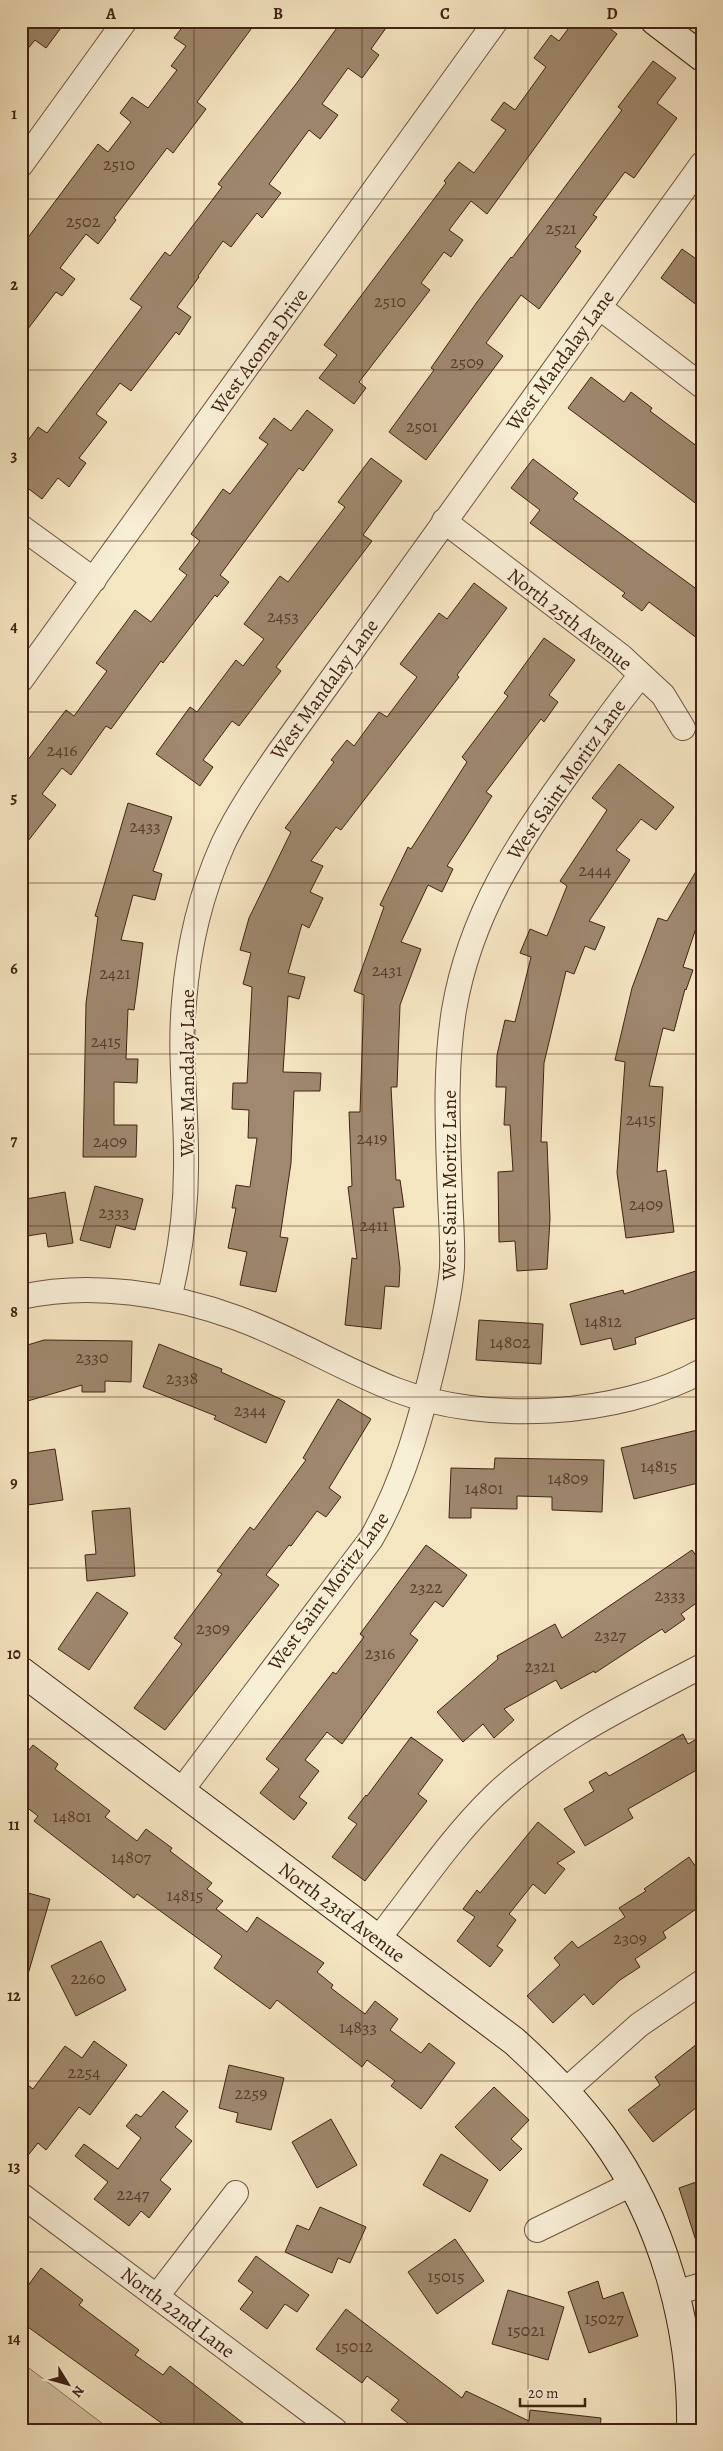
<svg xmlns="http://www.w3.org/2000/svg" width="723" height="2451" viewBox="0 0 723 2451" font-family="Alegreya,serif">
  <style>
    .green { fill: #d7c5a4; stroke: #8c745c }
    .building { fill: #9f886e; stroke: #422214 }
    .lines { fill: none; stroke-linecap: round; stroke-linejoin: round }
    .street-casing { stroke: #6f5340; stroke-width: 26 }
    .secondary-casing { stroke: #422214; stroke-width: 30 }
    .street { stroke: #f8efd7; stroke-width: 24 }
    .secondary { stroke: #f8efd7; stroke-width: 28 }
    .grid { fill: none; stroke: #422214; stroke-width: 1; stroke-opacity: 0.55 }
    .labels { text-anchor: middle; stroke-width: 4; stroke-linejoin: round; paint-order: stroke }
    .number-label { font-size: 18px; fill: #593c2a }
    .street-label { font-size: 20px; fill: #422214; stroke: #f8efd7 }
    .neatline { fill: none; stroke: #422214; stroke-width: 2 }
    .grid-label { font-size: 16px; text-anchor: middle; font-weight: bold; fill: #422214 }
  </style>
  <rect width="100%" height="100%" fill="#f5e6c2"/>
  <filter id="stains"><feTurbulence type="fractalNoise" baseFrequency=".004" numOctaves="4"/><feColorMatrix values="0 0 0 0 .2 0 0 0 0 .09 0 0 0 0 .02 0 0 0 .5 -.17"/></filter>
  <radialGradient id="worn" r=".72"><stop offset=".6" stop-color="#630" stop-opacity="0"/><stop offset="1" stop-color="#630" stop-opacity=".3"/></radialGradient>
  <path class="green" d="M21,2362L111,2430H21Z"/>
  <path class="building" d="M21,21H66L46,48L35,40L21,57Z
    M187,21H257L197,102L206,109L173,153L167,148L114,218L116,220L98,244L86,234L60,268L75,279L62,296L56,292L21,338V247L98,144L108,152L131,122L120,113L132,97L148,108L177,70L171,66L186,46L174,38Z
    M342,21H391L371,49L379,55L362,78L348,68L322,104L338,115L320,139L309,130L283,165L269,184L281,193L262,218L257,213L231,247L223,241L198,276L199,277L177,307L191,317L179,335L176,332L131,391L120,383L96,414L107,422L79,458L86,463L69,487L58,478L42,499L21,483V450L38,427L47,433L142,307L130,299L165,252L170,256L222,187L218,184L296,84Z
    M574,21H600L617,34L487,214L471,201L449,230L463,240L451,257L444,252L421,283L430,290L359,382L366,388L354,404L319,378L337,355L324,345L446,183L444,181L459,162L474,173L506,130L491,120L504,102L515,110L546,67L534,58L551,35L559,41Z
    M653,61L676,78L657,103L677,118L634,178L625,172L593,215L597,217L575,247L581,251L539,309L521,295L486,343L503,356L426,460L389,432L434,370L431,368L477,302L511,257L512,258L622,110L618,107Z
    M682,249L702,263V309L661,278Z
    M591,377L624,402L631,392L652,408L650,411L702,450V508L568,408Z
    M307,410L333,430L303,471L299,468L220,575L229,582L217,597L215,595L163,663L161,661L111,729L106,726L71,775L62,768L42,794L56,805L21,850V769L66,710L74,716L107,671L96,663L135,610L151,622L187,575L179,569L200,541L191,534L223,489L230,494L268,444L259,438L274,418L291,431Z
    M371,458L402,481L363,535L372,541L276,667L281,671L239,726L232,721L203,760L213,767L200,786L156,754L190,707L197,712L236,660L243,666L264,639L244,624L280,576L288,582L345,507L338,502Z
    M533,459L578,493L573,499L702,593V642L649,602L642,611L622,596L625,593L530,523L540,510L511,488Z
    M474,583L507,608L457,675L459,677L341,830L336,827L311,861L323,866L310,892L323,898L309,928L302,924L288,973L305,977L299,999L288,996L283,1072L321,1073L320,1091H294L291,1163L280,1237L288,1238L276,1292L240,1285L247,1252L228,1248L236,1208H232L236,1185L250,1187L257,1138H248L249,1110L232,1109L233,1083H247L252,987L243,984L251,953L240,950L249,918L291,832L285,828L334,762L331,760L347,740L354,746L379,712L387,717L417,677L400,664L439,613L447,619Z
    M544,638L575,660L549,695L558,702L544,722L541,719L486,792L492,796L447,866L453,869L442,892L428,885L401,942L421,949L400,1005L397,1087H391L396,1180H400L404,1207L393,1208L400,1268L399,1287L385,1286L381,1329L345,1325L352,1258L357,1259L348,1187L352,1186L349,1112H360L364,995L354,991L384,907L380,905L408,847L411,849L467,762L462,757L508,696L504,693Z
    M619,764L674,807L656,830L641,819L616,850L630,860L589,921L605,927L595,950L585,946L574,974L566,971L544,1063L541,1142H547L550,1219L547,1269L517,1271L515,1241L499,1242L498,1172L513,1171L510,1125H504L506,1087H496L497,1055L505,1020L515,1022L531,957L520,953L530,929L547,936L567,886L560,881L607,810L592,798Z
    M128,803L172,817L153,871L162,874L155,900L133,895L121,940L143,943L134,1010L128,1009L126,1059H138L137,1083L114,1082V1125H137L136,1157H83L86,1003L98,917L95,916Z
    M702,861V910L683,967L693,970L686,990L685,989L674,1031L663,1028L649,1086L663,1087L657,1172L666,1170L674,1232L626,1238L617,1173L625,1062L615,1060L632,988L658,918L667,921Z
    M95,1186L143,1199L135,1230L116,1225L110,1248L80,1240Z
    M65,1192L73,1243L48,1247L46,1233L21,1237V1200Z
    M699,1270L702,1280V1316L635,1338L636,1344L614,1350L611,1338L581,1345L570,1304L623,1290L624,1294Z
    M479,1320L543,1324L541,1364L476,1360Z
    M44,1340L132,1341L131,1382L105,1381V1392H82V1385L21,1403V1347Z
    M159,1344L222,1369L221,1372L285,1401L266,1443L214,1419L216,1416L143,1387Z
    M338,1399L371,1419L329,1488L341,1497L326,1517L317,1511L291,1546L289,1545L266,1575L279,1585L165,1730L134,1708L182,1644L174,1638L222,1574L217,1571L250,1527L254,1530L306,1460L303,1458Z
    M702,1429V1482L634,1499L621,1448Z
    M55,1449L63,1500L21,1506V1454Z
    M495,1458L604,1460L602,1512L552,1510V1497L517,1496V1509L471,1508V1518H449L451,1468L494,1469Z
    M130,1508L135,1576L87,1581L85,1555L96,1554L92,1511Z
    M426,1545L467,1575L443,1607L435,1601L410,1634L418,1640L342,1744L327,1732L305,1760L319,1771L299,1797L307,1803L294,1820L260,1793L279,1769L266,1759L333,1672L336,1674L364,1637L360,1634Z
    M692,1550L702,1564V1599L681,1614L685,1619L665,1633L662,1629L595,1673L594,1671L561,1689L556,1680L504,1709L514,1720L494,1738L483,1724L463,1742L437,1712L498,1659L497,1656L555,1624L562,1638Z
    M97,1592L128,1613L89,1670L58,1649Z
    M683,1734L688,1744L702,1736V1767L628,1809L633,1818L585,1846L564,1809L594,1791L589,1782L606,1772L609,1776Z
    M411,1737L443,1760L418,1794L427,1801L365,1881L332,1857L357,1824L348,1818L366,1795L367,1796Z
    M33,1745L58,1764L55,1769L110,1811L105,1817L137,1841L146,1829L172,1848L170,1851L212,1883L207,1889L223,1901L216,1909L247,1932L257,1917L324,1963L317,1972L333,1985L331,1988L365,2014L375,2001L398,2019L390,2030L421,2053L429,2043L455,2063L421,2109L391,2086L395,2081L367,2060L362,2067L277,2000L270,2009L214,1968L222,1956L137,1894L134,1898L34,1821L38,1816L21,1803V1760Z
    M538,1822L575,1852L557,1863L565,1869L545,1894L533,1884L509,1914L516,1920L497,1946L503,1950L490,1967L457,1941L475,1917L463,1909L477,1890L480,1893Z
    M689,1857L702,1876V1905L663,1932L666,1938L635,1959L640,1967L620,1980L593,2005L584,1994L553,2023L527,1996L560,1965L554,1958L572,1941L578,1948L625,1917L619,1908L646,1891L644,1889Z
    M21,1891L50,1899L26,1981H21Z
    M101,1941L126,1990L76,2016L51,1966Z
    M702,2040V2103L653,2142L628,2110L660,2085L655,2077Z
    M94,2041L127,2065L90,2115L79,2107L46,2150L38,2143L21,2164V2080L33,2089L65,2046L82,2058Z
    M229,2065L284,2078L271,2130L236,2122L238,2113L219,2108Z
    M494,2087L529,2120L511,2139L522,2149L500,2171L455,2127Z
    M163,2091L188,2111L175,2127L192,2141L160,2180L171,2189L149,2218L141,2211L129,2226L94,2199L108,2182L75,2156L84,2144L118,2169L141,2138L126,2126L136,2114L141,2117Z
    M331,2119L357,2165L317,2188L292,2142Z
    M441,2154L488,2180L470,2212L423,2185Z
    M702,2180V2246L698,2247L679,2188Z
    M320,2207L366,2227L350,2263L338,2258L332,2273L285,2252L297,2225L309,2230Z
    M455,2239L484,2281L437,2314L408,2272Z
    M256,2256L309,2295L297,2312L285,2304L267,2329L240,2309L253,2292L238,2281Z
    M41,2268L83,2300L79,2305L139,2350L135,2355L163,2375L170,2366L252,2430H171L21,2322V2295Z
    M598,2281L603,2299L623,2292L638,2336L589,2353L568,2292Z
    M508,2290L564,2307L548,2360L492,2344Z
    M346,2309L462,2398L466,2391L529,2421L530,2410L601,2418L600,2430H417L391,2410L399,2400L367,2376L362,2383L316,2349Z"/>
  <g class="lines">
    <g class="street-casing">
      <path id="street" d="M21,165L125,21
        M599,307L702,386
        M444,521L621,656L663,695L683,728
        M21,527L94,580
        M21,680L496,21
        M21,1297C91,1281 171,1294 237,1318C292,1338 342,1369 396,1390C485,1424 619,1417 702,1371
        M169,1299C180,1255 186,1213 186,1168C187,1112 179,1057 184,1002C188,949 201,893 223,844C238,812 260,780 280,751L702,164
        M181,1791L371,1539C404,1482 421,1418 436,1355C442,1326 450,1297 452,1267C453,1244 451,1220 450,1197C448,1135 444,1072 454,1010C470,915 518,842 574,765C596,735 617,704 641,675
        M378,1939C416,1891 449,1840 493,1797C552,1740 630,1704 702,1666
        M565,2091L639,2025L702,1982
        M21,2195L335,2430
        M537,2230L632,2184
        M675,2293L702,2285
        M157,2296L236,2193"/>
    </g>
    <g class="secondary-casing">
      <path id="secondary" d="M655,21L702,57
        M21,1671L514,2041C546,2070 576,2101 602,2136C663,2219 693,2328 691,2430"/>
    </g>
    <use href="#street" class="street"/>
    <use href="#secondary" class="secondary"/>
  </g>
  <path class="grid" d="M194,21V2430M362,21V2430M528,21V2430M21,199H702M21,370H702M21,541H702M21,712H702M21,883H702M21,1054H702M21,1226H702M21,1397H702M21,1568H702M21,1739H702M21,1910H702M21,2081H702M21,2252H702"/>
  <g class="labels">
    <g class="number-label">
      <text x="119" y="170">2510</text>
      <text x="83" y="227">2502</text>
      <text x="561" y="234">2521</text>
      <text x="390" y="307">2510</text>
      <text x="467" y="368">2509</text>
      <text x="422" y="432">2501</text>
      <text x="283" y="622">2453</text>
      <text x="62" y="756">2416</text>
      <text x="145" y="832">2433</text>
      <text x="595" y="876">2444</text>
      <text x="387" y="976">2431</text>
      <text x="115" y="979">2421</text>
      <text x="106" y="1047">2415</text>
      <text x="641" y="1125">2415</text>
      <text x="372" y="1144">2419</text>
      <text x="110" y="1147">2409</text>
      <text x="646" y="1210">2409</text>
      <text x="114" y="1218">2333</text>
      <text x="374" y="1231">2411</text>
      <text x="603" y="1327">14812</text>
      <text x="510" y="1348">14802</text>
      <text x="92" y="1363">2330</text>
      <text x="182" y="1384">2338</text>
      <text x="250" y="1416">2344</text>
      <text x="659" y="1472">14815</text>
      <text x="568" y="1484">14809</text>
      <text x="484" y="1494">14801</text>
      <text x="426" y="1593">2322</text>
      <text x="670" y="1601">2333</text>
      <text x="213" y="1634">2309</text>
      <text x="610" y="1641">2327</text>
      <text x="380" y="1659">2316</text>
      <text x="540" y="1672">2321</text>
      <text x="72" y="1822">14801</text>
      <text x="131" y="1863">14807</text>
      <text x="185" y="1901">14815</text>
      <text x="630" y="1944">2309</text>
      <text x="88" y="1984">2260</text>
      <text x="358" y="2033">14833</text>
      <text x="84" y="2078">2254</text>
      <text x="251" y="2099">2259</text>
      <text x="133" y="2200">2247</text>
      <text x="446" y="2282">15015</text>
      <text x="604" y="2324">15027</text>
      <text x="526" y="2336">15021</text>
      <text x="354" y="2352">15012</text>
    </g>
    <g class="street-label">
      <text transform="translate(259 351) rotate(-54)" y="7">West Acoma Drive</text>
      <text transform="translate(560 360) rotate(-54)" y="7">West Mandalay Lane</text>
      <text transform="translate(570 619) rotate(38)" y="7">North 25th Avenue</text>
      <text transform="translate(324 689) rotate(-54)" y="7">West Mandalay Lane</text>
      <text transform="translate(566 779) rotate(-55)" y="7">West Saint Moritz Lane</text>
      <text transform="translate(187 1073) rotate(-90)" y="7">West Mandalay Lane</text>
      <text transform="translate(449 1185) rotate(-90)" y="7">West Saint Moritz Lane</text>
      <text transform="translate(328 1591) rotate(-54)" y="7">West Saint Moritz Lane</text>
      <text transform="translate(342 1912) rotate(37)" y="7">North 23rd Avenue</text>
      <text transform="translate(178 2312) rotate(37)" y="7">North 22nd Lane</text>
    </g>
  </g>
  <rect width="723" height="2451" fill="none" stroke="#f5e6c2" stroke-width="55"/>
  <g transform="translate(68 2384) rotate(127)" stroke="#f8efd7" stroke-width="4" paint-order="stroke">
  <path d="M0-4L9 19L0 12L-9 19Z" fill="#422214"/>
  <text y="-8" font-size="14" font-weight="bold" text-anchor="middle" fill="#422214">N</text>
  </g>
  <path d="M520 2398v8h65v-8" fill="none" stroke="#422214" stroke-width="2.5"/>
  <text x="528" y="2398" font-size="15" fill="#422214" stroke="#f8efd7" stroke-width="4" paint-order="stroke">20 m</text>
  <rect x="28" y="28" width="668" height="2396" class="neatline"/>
  <g class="grid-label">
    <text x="111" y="19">A</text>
    <text x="278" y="19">B</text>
    <text x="445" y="19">C</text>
    <text x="612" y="19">D</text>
    <text x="14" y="119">1</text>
    <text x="14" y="290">2</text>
    <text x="14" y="461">3</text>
    <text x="14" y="632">4</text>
    <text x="14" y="803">5</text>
    <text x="14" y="974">6</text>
    <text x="14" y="1146">7</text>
    <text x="14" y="1317">8</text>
    <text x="14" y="1488">9</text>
    <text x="14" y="1659">10</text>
    <text x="14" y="1830">11</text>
    <text x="14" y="2001">12</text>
    <text x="14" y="2172">13</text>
    <text x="14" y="2344">14</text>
  </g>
  <rect width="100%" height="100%" filter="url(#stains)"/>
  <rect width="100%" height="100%" fill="url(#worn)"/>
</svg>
